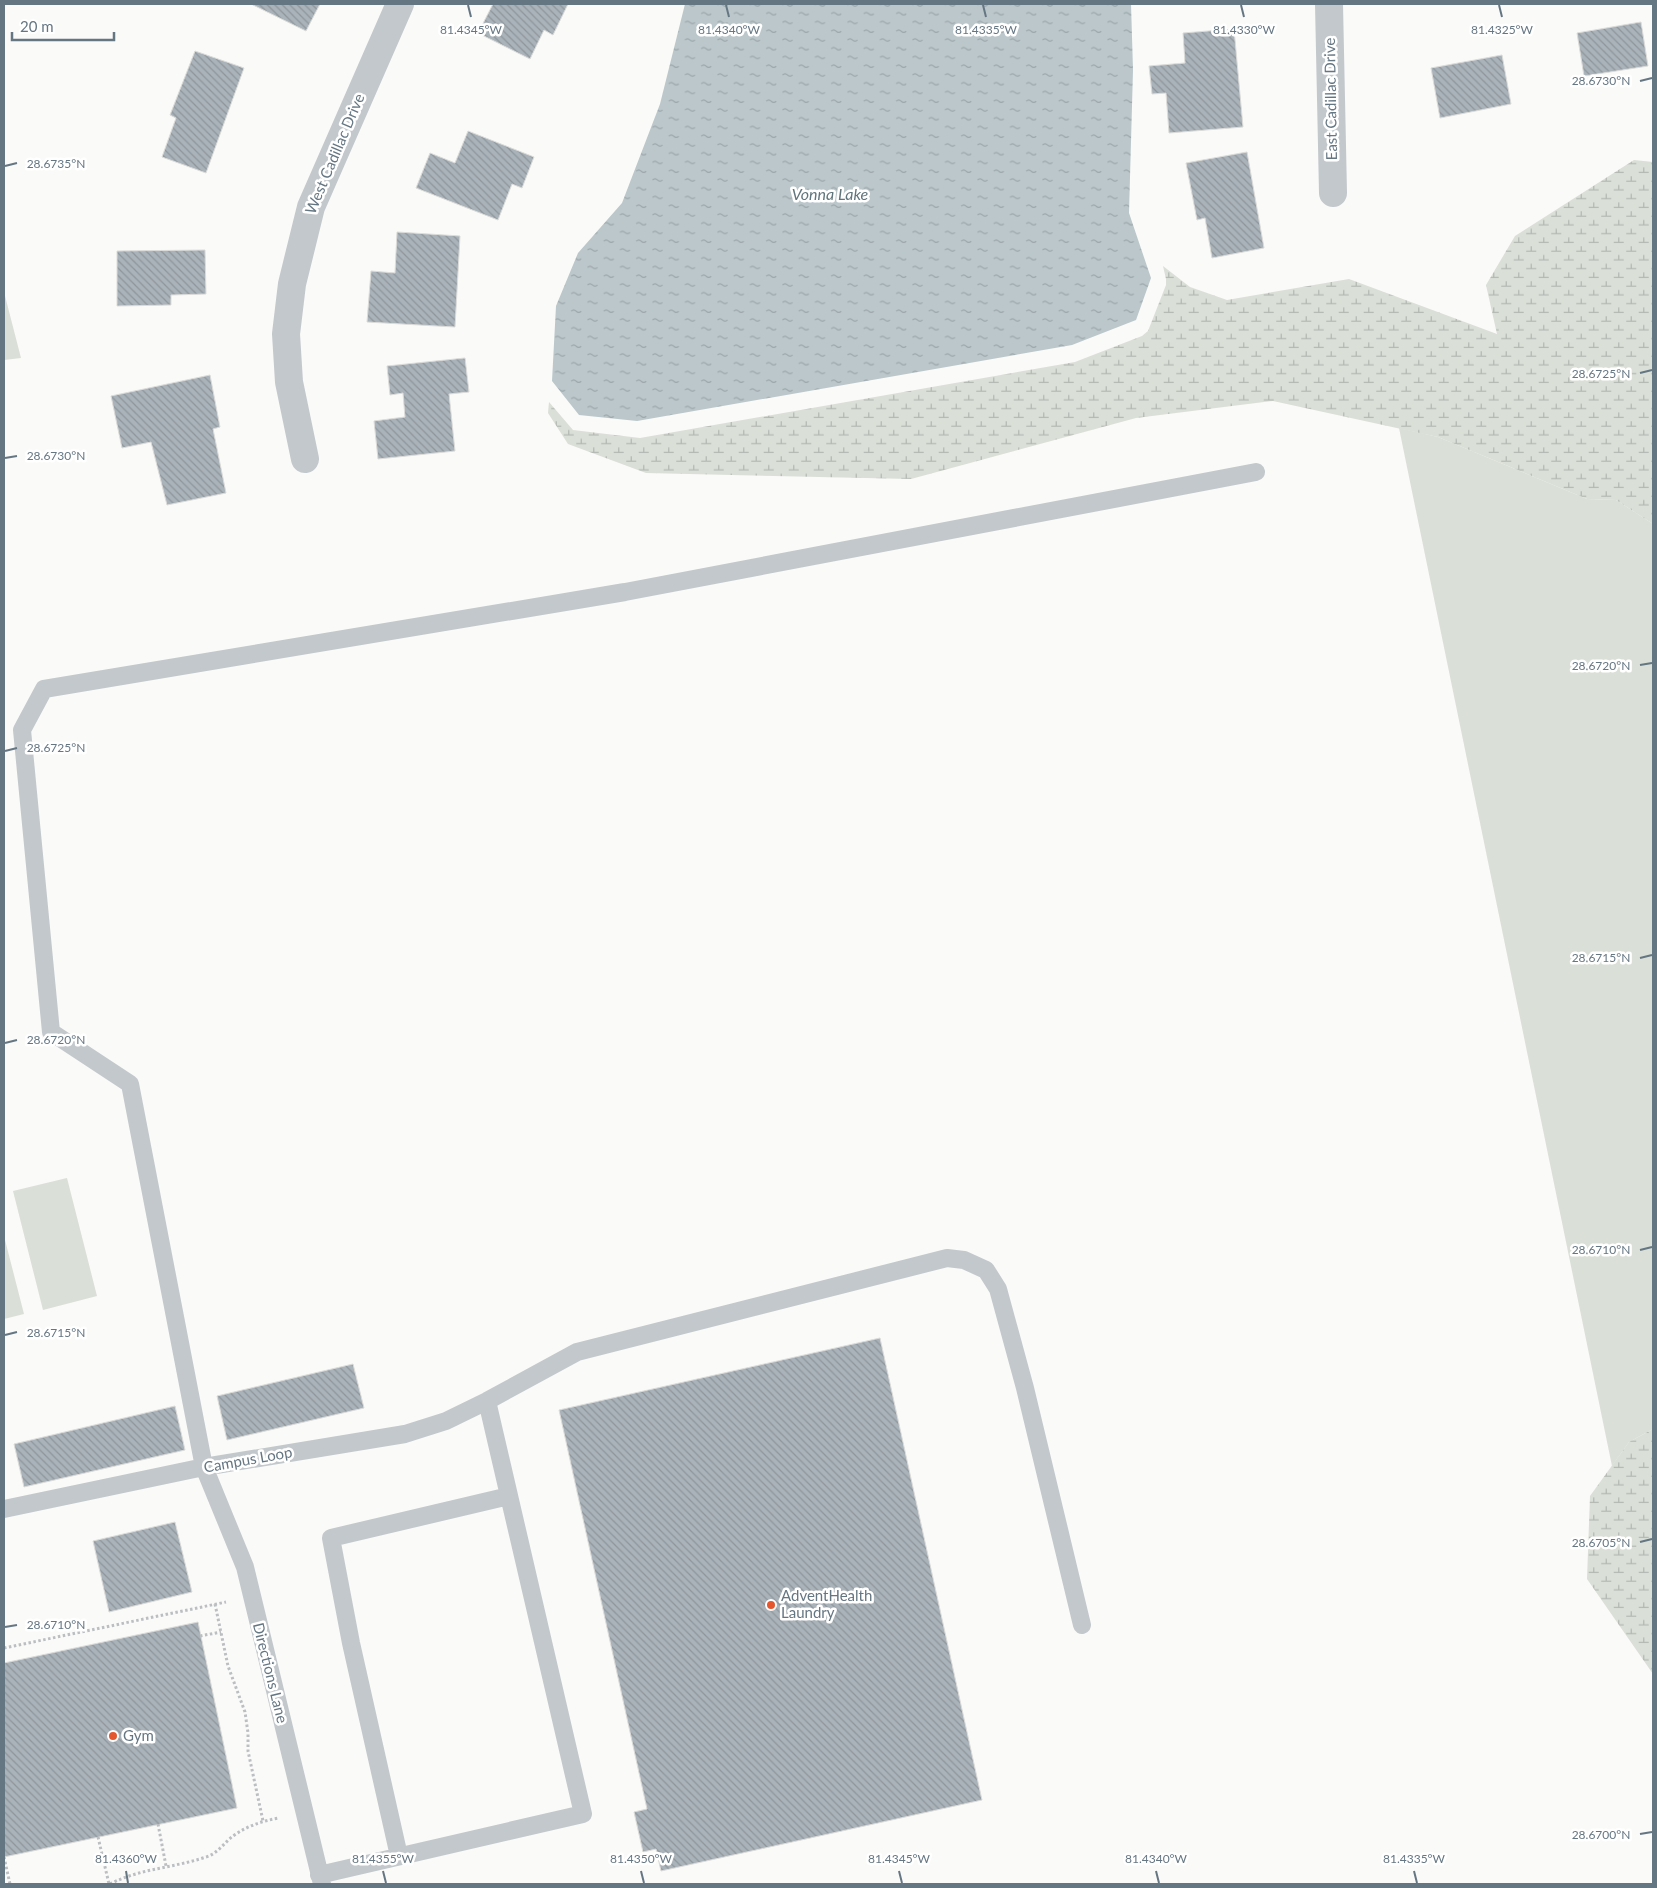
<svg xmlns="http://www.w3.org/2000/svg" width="1657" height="1888" viewBox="0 0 1657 1888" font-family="Lato,sans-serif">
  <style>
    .green { fill: #dadfd7 }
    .wetland { fill: url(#wetland-marsh) }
    .water { fill: url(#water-ripples) }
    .building { fill: url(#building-back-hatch); stroke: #dcdcda }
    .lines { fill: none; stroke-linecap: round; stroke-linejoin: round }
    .path { stroke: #bbbfc2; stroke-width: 3; stroke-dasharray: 2.5 2.5; stroke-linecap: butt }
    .lane { stroke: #c3c8cc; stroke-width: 18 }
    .street { stroke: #c3c8cc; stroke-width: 28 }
    .ticks { fill: none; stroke: #657683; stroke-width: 2 }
    .poi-dot { fill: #e4572e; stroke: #fff; stroke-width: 2 }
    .labels { text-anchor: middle; stroke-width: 5; stroke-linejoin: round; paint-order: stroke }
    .street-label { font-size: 15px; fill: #657683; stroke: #fff }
    .poi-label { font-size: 15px; fill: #657683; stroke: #fff; text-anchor: start }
    .water-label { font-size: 16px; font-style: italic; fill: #60757c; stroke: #fff }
    .ticks-label { font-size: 12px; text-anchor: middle; fill: #657683; stroke: #fff; stroke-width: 5; stroke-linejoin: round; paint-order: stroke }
  </style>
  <defs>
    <pattern id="wetland-marsh" width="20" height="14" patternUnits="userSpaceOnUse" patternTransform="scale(1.25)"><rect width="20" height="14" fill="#dadfd7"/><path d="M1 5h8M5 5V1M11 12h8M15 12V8" fill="none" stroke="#b4b9b4"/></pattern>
    <pattern id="water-ripples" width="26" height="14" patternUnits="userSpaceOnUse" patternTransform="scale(1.25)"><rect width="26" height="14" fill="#bbc7cb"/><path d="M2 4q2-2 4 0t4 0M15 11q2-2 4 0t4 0" fill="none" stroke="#9ca6aa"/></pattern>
    <pattern id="building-back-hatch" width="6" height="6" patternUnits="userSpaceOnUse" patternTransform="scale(1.25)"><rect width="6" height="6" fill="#aab3b9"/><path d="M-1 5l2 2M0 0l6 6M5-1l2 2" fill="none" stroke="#8e969c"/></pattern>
  </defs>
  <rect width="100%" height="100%" fill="#fafaf8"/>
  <path class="green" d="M4,292L21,358L4,360Z
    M1399,428L1438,437L1587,499L1616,500L1653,524V1429L1629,1442L1612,1466Z
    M67,1178L97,1296L43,1310L13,1191Z
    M4,1236L24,1314L4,1319Z"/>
  <path class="wetland" d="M1634,160L1653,162V524L1616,500L1587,499L1438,437L1273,401L1136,418L911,479L646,473L568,444L548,413L549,402L573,430L640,438L1075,362L1142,336L1148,331L1166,285V279L1163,266L1190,287L1227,300L1349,279L1497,334L1486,285L1515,236Z
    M1653,1429V1674L1587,1579L1590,1496L1629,1442Z"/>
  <path class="water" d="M685,4H1131L1133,70L1129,213L1151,278L1136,320L1072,345L637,421L579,415L552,381L556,306L578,253L622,203L660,104Z"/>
  <path class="building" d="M251,4H320L306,31Z
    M493,4H568L553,35L544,30L530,59L478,33Z
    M1641,22L1648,66L1584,76L1577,33Z
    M1234,29L1243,127L1169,133L1166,93L1152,94L1149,66L1185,63L1183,33Z
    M195,51L244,68L206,173L162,157L176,118L170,115Z
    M1502,55L1511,104L1440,118L1431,68Z
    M468,131L534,157L522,188L512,184L498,220L416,188L430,153L455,163Z
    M1247,152L1264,248L1212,258L1205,218L1197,220L1186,163Z
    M397,232L460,236L455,327L367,322L371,271L395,273Z
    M205,250L206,294L171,295V305L117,306V251Z
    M465,358L469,392L449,394L455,451L378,459L374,421L405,417L403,393L390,395L387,366Z
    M210,375L220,427L213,429L226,493L167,505L151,442L122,448L111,396Z
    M880,1338L982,1800L661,1871L656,1849L643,1852L634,1812L647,1809L559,1410Z
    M353,1364L364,1408L227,1440L217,1396Z
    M175,1406L185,1450L24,1487L14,1444Z
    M175,1522L192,1592L109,1612L93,1541Z
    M198,1622L237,1808L4,1857V1663Z"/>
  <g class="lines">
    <path class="path" d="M215,1604L228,1666L245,1712L248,1733V1751L263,1821
      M200,1636L221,1632
      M4,1648L226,1602
      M158,1824L166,1866
      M98,1837L109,1884
      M4,1857L10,1884
      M110,1884C141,1868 174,1868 206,1857C217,1854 224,1843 233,1836C247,1826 262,1821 279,1818"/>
    <path class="lane" d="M4,1509L204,1467L405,1434L446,1421L487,1401L577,1352L947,1258L964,1260L986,1270L998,1289L1025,1388L1082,1625
      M399,1856L351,1643L331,1538L509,1496
      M319,1875L583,1814L487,1401
      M322,1884L245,1567L204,1467L130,1084L51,1032L22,730L44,689L625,592L1256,472"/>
    <path class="street" d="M1329,4L1333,193
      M305,459L289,382L286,334L292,284L311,207L400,4"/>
  </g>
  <path class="ticks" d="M468,5L471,17M726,5L729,17M983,5L986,17M1241,5L1244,17M1499,5L1502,17M1640,81L1652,78M5,166L17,163M1640,373L1652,370M5,458L17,456M1640,665L1652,663M5,751L17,748M1640,958L1652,955M5,1043L17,1040M1640,1250L1652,1247M5,1335L17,1332M1640,1542L1652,1539M5,1627L17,1625M1640,1834L1652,1832M126,1871L128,1883M383,1871L386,1883M641,1871L644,1883M899,1871L902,1883M1156,1871L1159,1883M1414,1871L1417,1883"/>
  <g class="poi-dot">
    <circle cx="771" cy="1605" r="5"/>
    <circle cx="113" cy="1736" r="5"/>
  </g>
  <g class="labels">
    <g class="street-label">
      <text transform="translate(1331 99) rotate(-91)" y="5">East Cadillac Drive</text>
      <text transform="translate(335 154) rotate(-67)" y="5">West Cadillac Drive</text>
      <text transform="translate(248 1460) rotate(-10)" y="5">Campus Loop</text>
      <text transform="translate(270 1673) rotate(76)" y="5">Directions Lane</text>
    </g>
    <g class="poi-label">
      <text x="781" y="1601">AdventHealth<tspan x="781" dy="17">Laundry</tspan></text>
      <text x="123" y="1741">Gym</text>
    </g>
    <g class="water-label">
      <text x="830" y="200">Vonna Lake</text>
    </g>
  </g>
  <g class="ticks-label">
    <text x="471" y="34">81.4345°W</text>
    <text x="729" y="34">81.4340°W</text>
    <text x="986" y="34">81.4335°W</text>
    <text x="1244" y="34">81.4330°W</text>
    <text x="1502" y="34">81.4325°W</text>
    <text x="1601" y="85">28.6730°N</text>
    <text x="56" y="168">28.6735°N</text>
    <text x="1601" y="378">28.6725°N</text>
    <text x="56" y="460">28.6730°N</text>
    <text x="1601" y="670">28.6720°N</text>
    <text x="56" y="752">28.6725°N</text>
    <text x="1601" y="962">28.6715°N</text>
    <text x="56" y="1044">28.6720°N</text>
    <text x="1601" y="1254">28.6710°N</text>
    <text x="56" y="1337">28.6715°N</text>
    <text x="1601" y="1547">28.6705°N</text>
    <text x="56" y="1629">28.6710°N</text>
    <text x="1601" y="1839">28.6700°N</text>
    <text x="126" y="1863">81.4360°W</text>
    <text x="383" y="1863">81.4355°W</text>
    <text x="641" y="1863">81.4350°W</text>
    <text x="899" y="1863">81.4345°W</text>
    <text x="1156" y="1863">81.4340°W</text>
    <text x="1414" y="1863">81.4335°W</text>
  </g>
  <rect width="1657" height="1888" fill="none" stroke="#657683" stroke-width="10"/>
  <path d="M12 32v8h102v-8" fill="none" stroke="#657683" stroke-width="2.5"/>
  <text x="20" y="32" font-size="15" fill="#657683" stroke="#ffffff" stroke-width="4" paint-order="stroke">20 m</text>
</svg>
